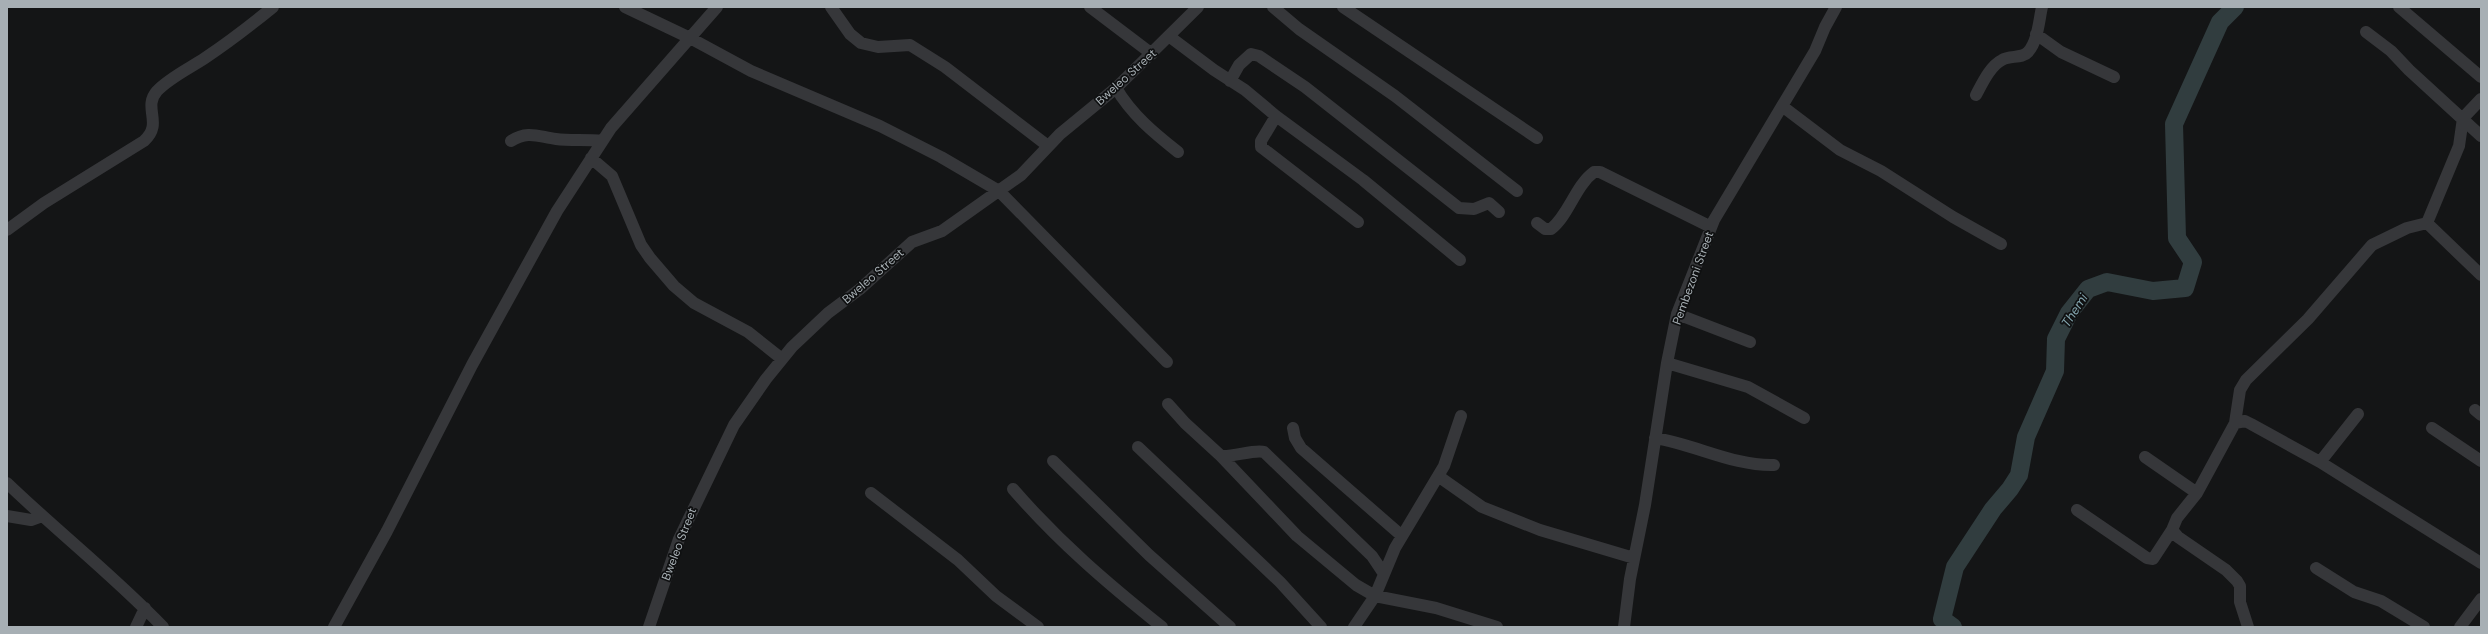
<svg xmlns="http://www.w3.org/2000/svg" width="2488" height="634" viewBox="0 0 2488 634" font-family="'DM Sans',sans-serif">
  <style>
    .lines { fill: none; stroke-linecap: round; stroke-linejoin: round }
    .river { stroke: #313d3f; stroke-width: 18 }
    .minor { stroke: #36373a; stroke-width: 12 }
    .labels { text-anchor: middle; stroke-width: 3.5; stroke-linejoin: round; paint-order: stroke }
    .street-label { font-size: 12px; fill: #a7afb4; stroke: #0f1011 }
    .water-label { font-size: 13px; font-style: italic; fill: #82a3ac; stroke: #0f1011 }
  </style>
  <rect width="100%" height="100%" fill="#141516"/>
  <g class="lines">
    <path class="river" d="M1953,627L1942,619L1955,567L1993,509L2010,489L2019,475L2026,437L2055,371L2056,339L2069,313L2088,289L2107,282L2153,291L2185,288L2193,262L2177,238L2174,124L2220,22L2235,7"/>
    <path class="minor" d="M625,7L690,38L751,71L880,126L941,157L999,191L1167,362
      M831,7L850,34L861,43L878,47L910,45L945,67L1048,146
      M1090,7L1152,54
      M1273,7L1299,29L1395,96L1517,191
      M1343,7L1537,138
      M2399,7L2481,77
      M2366,32L2391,51L2409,70L2481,136
      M2036,34L2061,52L2114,77
      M1170,37L1214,70L1245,90L1276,116L1363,180L1460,260
      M1230,81L1239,65L1251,54L1259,56L1305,87L1459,208L1474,209L1489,203L1499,212
      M1116,88C1132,115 1154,133 1178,152
      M1976,95C1982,84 1990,66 2002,60C2010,55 2022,59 2028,52C2038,41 2039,20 2042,7
      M1782,106L1840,150L1881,171L1953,217L2001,244
      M1276,116L1261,141V147L1358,222
      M511,141C528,130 539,137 556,139C571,141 587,139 602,141
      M591,158L612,176L641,245L650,258L674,286L694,303L748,332L782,359
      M1537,223L1545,229H1551C1569,215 1575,186 1594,172H1600L1711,227
      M2427,223L2459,146L2463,118L2481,99
      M2427,223L2481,275
      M7,230L44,203L144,141C164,123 142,108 157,91C169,78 190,68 205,58C229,42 251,25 273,7
      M1677,314L1750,342
      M1667,363L1748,387L1804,418
      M1168,404L1185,423L1221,456L1297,536L1356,585L1375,596L1436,608L1497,627
      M2475,410L2481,415
      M2235,423L2240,390L2246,380L2308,319L2372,245L2407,228L2427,223
      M1293,428L1295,438L1301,448L1402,536
      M2432,428L2481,461
      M1655,438C1697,445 1733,466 1774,465
      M1138,447L1280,582L1321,627
      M1221,456C1234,457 1255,449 1264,452L1372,556L1384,574
      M2145,457L2197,493
      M1053,461L1149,555L1230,627
      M2320,462L2358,414
      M1438,476L1482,507L1540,530L1634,558
      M7,483C58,532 114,576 163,627
      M1013,489C1059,542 1107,583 1162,627
      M871,493L958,560L996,596L1038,627
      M2077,510L2147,558L2153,559L2172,530
      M7,516L31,520L42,516
      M2316,568L2354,592L2381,601L2424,627
      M136,627L145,608
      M334,627L387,531L472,365L557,211L611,128L717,7
      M649,627L679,539L734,425L766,379L792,347L828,313L860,289L912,242L942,231L1021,175L1060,134L1116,88L1198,7
      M1354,627L1375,596L1395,548L1444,466L1461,416
      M1624,627L1630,579L1645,505L1667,363L1677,314L1714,220L1815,51L1825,27L1836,7
      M2248,627L2240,602V586L2237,581L2226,570L2178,537L2172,530L2177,518L2197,493L2235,423L2245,421L2251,424L2320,462L2481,563
      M2460,627L2481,599"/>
  </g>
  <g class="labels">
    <g class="street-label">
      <text transform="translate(1126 77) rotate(-42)" y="4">Bweleo Street</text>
      <text transform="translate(873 276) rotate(-41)" y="4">Bweleo Street</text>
      <text transform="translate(1693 278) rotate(-70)" y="4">Pembezoni Street</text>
      <text transform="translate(679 544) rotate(-69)" y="4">Bweleo Street</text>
    </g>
    <g class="water-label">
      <text transform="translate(2074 310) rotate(-57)" y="5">Themi</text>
    </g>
  </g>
  <rect width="2488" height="634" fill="none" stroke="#a7afb4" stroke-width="16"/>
</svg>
